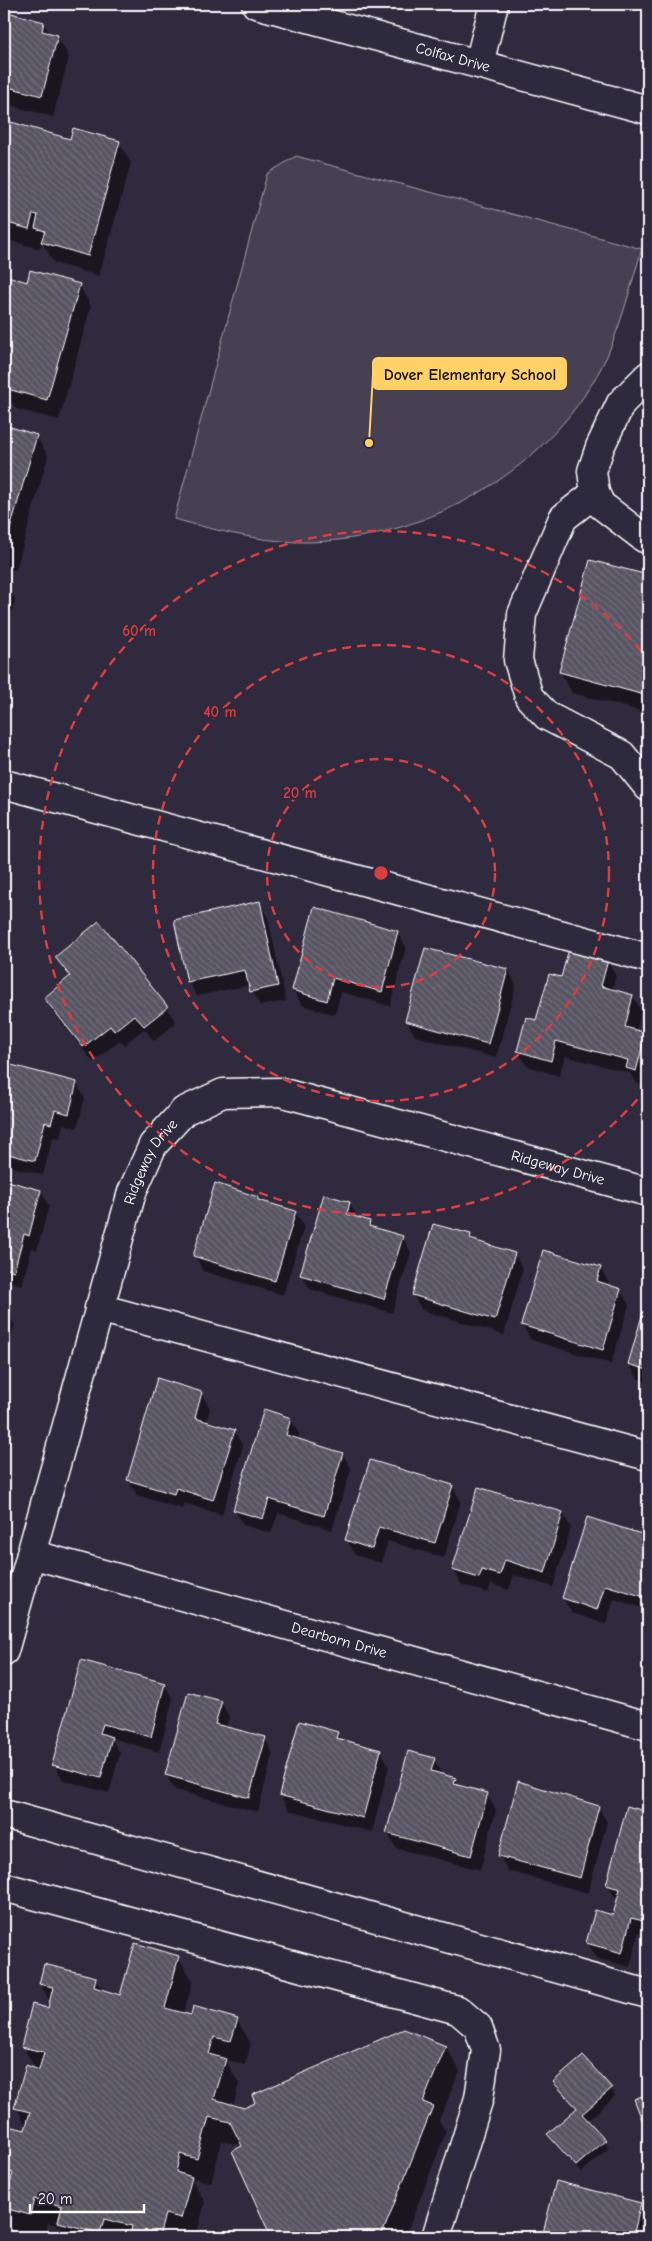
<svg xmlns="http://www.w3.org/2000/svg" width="652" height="2241" viewBox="0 0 652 2241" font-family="'Comic Neue',sans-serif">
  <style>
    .garden { fill: #464152; stroke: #a2a0a8 }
    .shadow { fill: #0007 }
    .building { fill: url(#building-back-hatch); stroke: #fff }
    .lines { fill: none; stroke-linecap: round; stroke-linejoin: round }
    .minor-casing { stroke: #fff; stroke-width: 31 }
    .minor { stroke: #2f2a3d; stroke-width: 28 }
    .ring { fill: none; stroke: #da3e3e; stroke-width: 2.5; stroke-dasharray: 9 6 }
    .labels { text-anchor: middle; stroke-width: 4; stroke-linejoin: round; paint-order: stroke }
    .street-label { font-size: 15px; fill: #fff; stroke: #2f2a3d }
    .centre { fill: #da3e3e; stroke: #2f2a3d; stroke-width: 2.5 }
    .ring-label { font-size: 15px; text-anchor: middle; font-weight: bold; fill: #da3e3e; stroke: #2f2a3d; stroke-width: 4; stroke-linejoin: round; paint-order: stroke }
    .leader { fill: none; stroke: #ffd166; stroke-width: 2 }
    .callout-dot { fill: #ffd166; stroke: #2f2a3d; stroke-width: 2 }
    .callout { fill: #ffd166; stroke: #ffd166; stroke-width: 2 }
    .callout-label { font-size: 16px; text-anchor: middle; font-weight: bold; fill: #111 }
  </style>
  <defs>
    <pattern id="building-back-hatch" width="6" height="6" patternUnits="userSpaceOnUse" patternTransform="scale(1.25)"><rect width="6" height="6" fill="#595564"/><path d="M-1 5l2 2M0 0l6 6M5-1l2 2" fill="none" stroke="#726e7b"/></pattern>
  </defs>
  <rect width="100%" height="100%" fill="#2f2a3d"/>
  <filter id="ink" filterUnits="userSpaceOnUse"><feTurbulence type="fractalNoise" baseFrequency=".02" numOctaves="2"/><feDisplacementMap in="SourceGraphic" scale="10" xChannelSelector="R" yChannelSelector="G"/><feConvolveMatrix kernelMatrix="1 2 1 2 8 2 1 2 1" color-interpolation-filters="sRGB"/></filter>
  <g filter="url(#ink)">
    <path class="garden" d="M296,156L642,249C631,285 622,322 607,356C554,468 432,538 311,542C264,543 219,531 174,519L267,174Z"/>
    <path class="shadow" d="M611,4H648V15Z
      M4,12L44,23L50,35L57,36L69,57L53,117L13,106L6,94L4,93Z
      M4,121L71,140L119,142L131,163L99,276L54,263L42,242L40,249L4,239Z
      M4,277L28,283L79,285L91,306L59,420L16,409L4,389Z
      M4,427L36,436L48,456L16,570L4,567Z
      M591,562L648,577V713L572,693L560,672Z
      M4,580L15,600L4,640Z
      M260,903L268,918L286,1001L260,1006L250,985L197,996L188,981Z
      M315,909L397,932L406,947L390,1006L341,992L335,1015L302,1005L293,990Z
      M98,923L167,1008L176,1023L154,1041L144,1029L124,1045L120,1040L93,1062L54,1013L45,998L70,978L56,957Z
      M607,961L616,976L612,990L633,996L641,1011L636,1032L646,1034L648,1039V1072L645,1086L636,1083L630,1073L565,1056L559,1076L527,1066L518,1051L562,978Z
      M508,970L516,985L496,1058L415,1036L406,1021Z
      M4,1065L76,1083L85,1098L77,1128L63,1124L60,1138L53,1137L43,1175L4,1165Z
      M4,1181L41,1191L49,1206L37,1250L32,1248L22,1285L4,1280Z
      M258,1198L260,1202L295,1212L304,1227L283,1295L203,1271L195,1256Z
      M350,1203L358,1218L369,1222L373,1229L402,1237L411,1252L392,1313L310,1289L301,1274Z
      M470,1236L474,1242L514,1254L523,1269L504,1335L422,1310L413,1295Z
      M601,1269L609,1284L608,1286L620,1290L629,1305L611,1364L531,1340L522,1325Z
      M648,1300V1382L638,1379L629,1364Z
      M4,1310L15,1325L5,1358L4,1357Z
      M201,1393L210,1408L206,1423L234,1431L243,1446L222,1515L184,1503L182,1509L137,1495L128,1480Z
      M291,1419L299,1434L298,1440L343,1454L351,1469L332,1530L278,1513L271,1533L243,1525L234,1509Z
      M452,1486L461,1501L444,1558L388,1541L381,1563L355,1555L347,1540Z
      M563,1513L571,1528L553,1587L514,1575L509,1590L491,1584L488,1593L462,1585L454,1570Z
      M588,1519L648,1537V1610L614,1599L606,1624L572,1613L563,1598Z
      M82,1662L164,1684L173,1699L159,1752L111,1738L120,1753L109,1793L63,1780L54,1765Z
      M221,1702L229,1717L226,1728L265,1738L273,1753L258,1812L175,1790L166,1775Z
      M337,1733L341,1740L381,1751L389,1766L372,1832L289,1810L280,1795Z
      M434,1759L442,1774L455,1779L460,1787L487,1795L496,1810L480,1870L396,1848L387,1833Z
      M598,1807L607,1822L588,1893L508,1871L499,1856Z
      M628,1807L648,1813V1934L639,1932L630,1967L596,1958L587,1943L614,1916L618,1901L607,1885Z
      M178,1957L193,1981L183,2014L237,2020L251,2044L245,2065L228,2060L227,2063L239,2084L233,2106L244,2109L446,2047L460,2071L439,2120L446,2132L405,2237H273L234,2151L244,2146L222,2141L211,2183L194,2178L193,2182L205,2202L196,2237H68L62,2227L48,2223L45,2237H36L4,2229V2191L9,2192L10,2187L4,2175V2151L10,2128L26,2132L27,2128L16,2107L36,2070L23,2046L48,2010L50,2002L40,1984L95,1979L103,1991L121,1997Z
      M555,2082L611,2088L615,2096L587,2121L609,2148L581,2173L549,2135L577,2110Z
      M557,2182L641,2204L648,2217V2237H543Z"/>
    <path class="building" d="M4,11L44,22L42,31L58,35L42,96L4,86Z
      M4,120L70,139L73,128L120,141L88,256L41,242L45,231L35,228L38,215L33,214L29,229L4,222Z
      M30,270L80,284L47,400L4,388L6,376L4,375V275L27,282Z
      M4,425L37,435L4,550Z
      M590,560L648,575V696L559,672Z
      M260,901L278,986L250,992L245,970L187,982L174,920Z
      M314,907L398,931L382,992L333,978L327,1001L292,990Z
      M99,921L168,1007L144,1026L134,1015L114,1031L110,1026L83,1047L44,998L70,976L55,957Z
      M425,948L508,969L488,1044L405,1021Z
      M569,949L608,960L601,986L633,995L625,1027L646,1033L636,1071L626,1068L628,1060L556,1041L551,1061L517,1051L526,1017L536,1020L549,974L561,977Z
      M4,1063L77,1082L69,1114L55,1110L51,1124L45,1122L35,1161L4,1153Z
      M4,1180L41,1190L29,1236L24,1234L14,1271L4,1268Z
      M215,1183L258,1197V1200L296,1211L275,1281L193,1256Z
      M324,1194L350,1202L347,1214L370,1221L369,1226L403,1236L384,1299L300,1275Z
      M433,1224L471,1234L470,1239L515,1253L495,1320L412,1295Z
      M543,1250L601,1267L597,1281L621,1289L603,1350L521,1325Z
      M648,1295V1370L628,1364Z
      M157,1378L202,1392L195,1418L235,1430L213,1500L176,1488L174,1494L127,1480Z
      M264,1409L291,1418L286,1435L343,1453L324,1516L269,1499L263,1519L233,1510Z
      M370,1460L453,1485L435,1543L379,1527L372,1549L345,1540Z
      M478,1487L563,1512L545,1573L505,1560L500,1575L482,1570L479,1578L452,1570Z
      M587,1517L648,1536V1598L605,1585L597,1610L562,1598Z
      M81,1660L165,1683L151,1737L103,1724L100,1733L112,1737L101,1778L52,1765Z
      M188,1692L222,1701L215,1724L266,1737L249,1798L165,1775Z
      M299,1721L338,1732L336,1738L381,1750L363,1818L279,1795Z
      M408,1751L435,1758L431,1771L456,1778L454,1784L488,1793L471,1856L386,1833Z
      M518,1781L599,1806L580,1878L498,1856Z
      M627,1806L648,1812V1922L631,1918L622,1953L586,1943L595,1910L613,1915L620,1889L606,1885Z
      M135,1943L179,1956L165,2008L191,2015L193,2006L238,2019L231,2041L214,2037L209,2054L226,2059L214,2099L244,2108L255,2103L252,2095L404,2029L446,2046L423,2102L433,2106L381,2237H271L232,2151L242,2146L230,2122L209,2117L197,2159L180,2154L176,2172L192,2177L181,2218L165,2214L160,2233L175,2237H130L132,2226L104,2219L100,2233L58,2222L62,2206L34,2199L30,2215L4,2208V2189L8,2190L13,2173L4,2170V2146L9,2126L25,2130L30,2112L14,2108L26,2065L39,2070L44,2052L21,2047L32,2004L48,2008L53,1987L39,1984L44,1964L96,1977L94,1987L120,1995Z
      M583,2056L612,2088L582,2114L606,2140L576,2166L547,2134L577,2108L553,2082Z
      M648,2094V2135L634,2099Z
      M556,2181L641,2203L633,2237H542Z"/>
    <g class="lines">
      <g class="minor-casing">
        <g id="minor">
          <path id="s1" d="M256,4L648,110"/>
          <path d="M479,64L494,4"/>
          <path d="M648,376L621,403L600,447L592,471L595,493L601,505L644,538L648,539"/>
          <path d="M595,493L563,518L522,614L518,660L529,697L547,716L622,755L648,787"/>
          <path d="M4,784L648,958"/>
          <path d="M99,1308L648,1456"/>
          <path id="s2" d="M31,1554L648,1726"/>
          <path id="s3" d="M4,1651L132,1192L153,1145L184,1111L223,1093L280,1092L648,1192"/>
          <path d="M4,1814L648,1994"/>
          <path d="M4,1887L458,2010L478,2027L486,2050L479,2098L436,2237"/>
        </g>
      </g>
      <use href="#minor" class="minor"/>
    </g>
  </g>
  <g class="ring">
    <circle cx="381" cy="873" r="114"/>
    <circle cx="381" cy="873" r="228"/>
    <path d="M647 1088A342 342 0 1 1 647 658"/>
  </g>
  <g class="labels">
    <g class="street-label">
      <text dy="5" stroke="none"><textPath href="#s1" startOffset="204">Colfax Drive</textPath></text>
      <text dy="5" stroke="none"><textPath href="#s3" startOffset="512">Ridgeway Drive</textPath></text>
      <text dy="5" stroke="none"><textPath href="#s3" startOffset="962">Ridgeway Drive</textPath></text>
      <text dy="5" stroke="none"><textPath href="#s2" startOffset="320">Dearborn Drive</textPath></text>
    </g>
  </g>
  <circle cx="381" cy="873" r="8" class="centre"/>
  <g class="ring-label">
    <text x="139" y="636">60 m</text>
    <text x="220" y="717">40 m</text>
    <text x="300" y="798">20 m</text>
  </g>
  <path class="leader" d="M369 443L373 374"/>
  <circle class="callout-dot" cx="369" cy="443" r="5"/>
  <rect class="callout" x="373" y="358" width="193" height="31" rx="5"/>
  <g class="callout-label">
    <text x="470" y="380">Dover Elementary School</text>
  </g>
  <rect width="652" height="2241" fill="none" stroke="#2f2a3d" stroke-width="20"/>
  <rect x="10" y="10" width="632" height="2221" fill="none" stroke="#fff" stroke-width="2" filter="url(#ink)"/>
  <path d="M30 2204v8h114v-8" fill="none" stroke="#ffffff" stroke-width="2.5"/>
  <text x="38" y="2204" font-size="15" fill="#ffffff" stroke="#2f2a3d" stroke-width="4" paint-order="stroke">20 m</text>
</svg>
